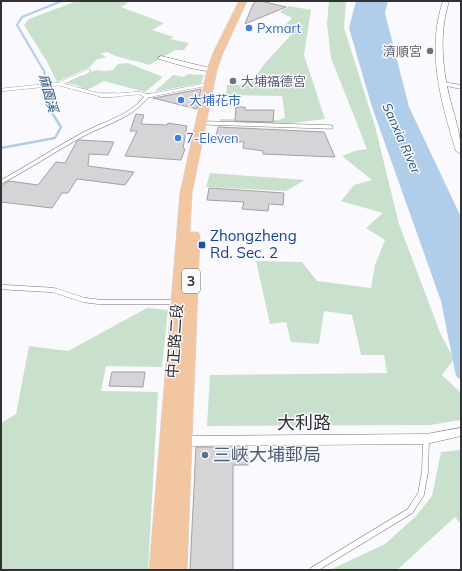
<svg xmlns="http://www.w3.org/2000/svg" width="462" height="571" viewBox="0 0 462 571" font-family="Mulish,'Noto Sans TC',sans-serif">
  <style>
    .green { fill: #c9e1cc }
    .water { fill: #b0cee9 }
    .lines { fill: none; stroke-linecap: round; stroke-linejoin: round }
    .stream-far1 { stroke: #b0cee9; stroke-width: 2 }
    .stream { stroke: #b0cee9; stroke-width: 2.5 }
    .building { fill: #d7d4d7; stroke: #a4a0a3 }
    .service-far3-casing { stroke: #7a7a7e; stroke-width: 3.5 }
    .service-far2-casing { stroke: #7a7a7e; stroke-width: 4.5 }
    .service-far1-casing { stroke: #7a7a7e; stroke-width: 5.5 }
    .service-casing { stroke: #7a7a7e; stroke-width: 7 }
    .minor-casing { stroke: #7a7a7e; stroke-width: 1 }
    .tertiary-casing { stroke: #7a7a7e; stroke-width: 1 }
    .primary-casing { stroke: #d6d6d6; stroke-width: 1 }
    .service-far3 { stroke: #fff; stroke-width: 3 }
    .service-far2 { stroke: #fff; stroke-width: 3.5 }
    .service-far1 { stroke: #fff; stroke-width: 4.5 }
    .service { stroke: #fff; stroke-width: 6 }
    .minor { fill: #fff; fill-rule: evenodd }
    .tertiary { fill: #fff; fill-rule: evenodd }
    .primary { fill: #f3c6a2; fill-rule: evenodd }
    .shop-dot { fill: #3f7fe0; stroke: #f9f9fe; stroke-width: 1.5 }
    .worship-dot { fill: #6b7280; stroke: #f9f9fe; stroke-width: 1.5 }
    .transit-dot { fill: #1a4fb4; stroke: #f9f9fe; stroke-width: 1.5 }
    .service-dot { fill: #5c6f8a; stroke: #f9f9fe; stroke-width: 1.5 }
    .labels { text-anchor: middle; stroke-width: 3; stroke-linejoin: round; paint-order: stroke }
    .far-shop-label { font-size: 13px; fill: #366cbe; stroke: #f9f9fe; text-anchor: start }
    .far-worship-label { font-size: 13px; fill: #5b616d; stroke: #f9f9fe; text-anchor: end }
    .far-water-label { font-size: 13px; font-style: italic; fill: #28557b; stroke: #f9f9fe }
    .shield { fill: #f9f9fe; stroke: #6e6e71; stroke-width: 1 }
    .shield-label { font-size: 14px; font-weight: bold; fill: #323234 }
    .transit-label { font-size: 15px; fill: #164399; stroke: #f9f9fe; text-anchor: start }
    .street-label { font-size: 15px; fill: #323234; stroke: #f9f9fe }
    .near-street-label { font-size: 18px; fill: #323234; stroke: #f9f9fe }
    .near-service-label { font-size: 18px; fill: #4e5e75; stroke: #f9f9fe; text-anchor: start }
  </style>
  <rect width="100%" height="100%" fill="#f9f9fe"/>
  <path class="green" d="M77,1H122L128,3L121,7L164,23L152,30L174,37L170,39L189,43L184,50H175L149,65C135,60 119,59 107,52L101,54L106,57L96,60L89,68L57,82L47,62L24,25L29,19Z
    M329,1H346L344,28L375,126L399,224L441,335L454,359L442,375L461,393V420L430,425L207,426L210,375L387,373L384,355H361L352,315L324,311L319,344L291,342L286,322L270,324L256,261L302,262L317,281L371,288L375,265L385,240L366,228L383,213L341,201L354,185L372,180L342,156L355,151L367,149L331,58L327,24Z
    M289,6L311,10L304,55L325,119L284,124L220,122V119L278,120L285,118L282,96L226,95L227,85H244L255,77L265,63L291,35L280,30L292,18L280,12Z
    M128,63L163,77L145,92L104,81L87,90L76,85L65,83L96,70L104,71L113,70L118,64Z
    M188,74L204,75L201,83L154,92L173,75L184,77Z
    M210,173L305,180L286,191L206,187Z
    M147,308L168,310L162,367L106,366L101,391L158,392L148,570H1V423L16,414L29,346L68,351Z
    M461,450V524L455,517L397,570H330L385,544L416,516L432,496L441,452Z"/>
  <path class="water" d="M356,1H388L385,13L409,107L461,217V380L456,376L441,301L371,104L349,28Z"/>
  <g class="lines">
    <path class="stream-far1" d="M50,96L44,71L17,25L22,17L62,1"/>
    <path class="stream" d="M1,148L55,138L61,127L52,113L50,95"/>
  </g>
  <path class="building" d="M256,1H261L286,7L245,24L253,4Z
    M201,89L197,109L153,98H154Z
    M236,107H245V110H274L273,122L235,121Z
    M136,114L144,115L141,124L167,125L168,123L187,126L183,148L185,149L181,160L125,156L137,131H130Z
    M218,127L324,132L335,157L263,154V151L243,148L244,142L215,141Z
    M80,140L114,142L108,155L89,154L88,166L134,172L125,185L77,179L68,193H62L52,208L1,202V188L4,184L9,181L38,185L56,162L65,163L77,141Z
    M209,188L284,193L283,205L269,204L268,211L242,209L244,202L207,200Z
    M112,372H145L143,387L109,386Z
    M196,447H248V465H233V570H190Z"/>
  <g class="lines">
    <g class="service-far3-casing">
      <path id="service-far3" d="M59,84L89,71
        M1,90L59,84L104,96L139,93L147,96
        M147,96L209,84"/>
    </g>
    <g class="service-far2-casing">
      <path id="service-far2" d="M100,95H116
        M147,96L152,95
        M208,123L331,127
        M1,182C29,167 56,149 84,134C107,122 131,117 147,96L144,95"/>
    </g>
    <g class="service-far1-casing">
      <path id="service-far1" d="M1,287L53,290L84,300L100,302H176"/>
    </g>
    <g class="service-casing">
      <path id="service" d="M313,570L410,511L421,494L425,472L426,439"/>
    </g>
    <g class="minor-casing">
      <path id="minor" d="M161,56L214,69L215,70L212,72L190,68L159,59L158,58Z
        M443,82L461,85V89L441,85V83Z
        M461,428V436L426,444L180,446L176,444L174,441L176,438L180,436L426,434Z"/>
    </g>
    <g class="tertiary-casing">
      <path id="tertiary" d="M443,1H449C439,33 442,67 450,99C455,118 461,135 461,154L456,151C441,103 426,50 443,1Z"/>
    </g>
    <g class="primary-casing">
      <path id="primary" d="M239,1H247L223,53L217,70L192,193L190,232H198L200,235L187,570H149L180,193L207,70L213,53Z"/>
    </g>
    <use href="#service-far3" class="service-far3"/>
    <use href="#service-far2" class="service-far2"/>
    <use href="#service-far1" class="service-far1"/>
    <use href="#service" class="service"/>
    <use href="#minor" class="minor"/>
    <use href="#tertiary" class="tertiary"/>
    <use href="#primary" class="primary"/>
  </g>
  <g class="shop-dot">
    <circle cx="249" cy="28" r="4"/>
    <circle cx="181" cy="100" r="4"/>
    <circle cx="178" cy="138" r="4"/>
  </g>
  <g class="worship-dot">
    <circle cx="430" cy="51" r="4"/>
    <circle cx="233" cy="81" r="4"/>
  </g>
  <rect class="transit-dot" x="198" y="241" width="8" height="8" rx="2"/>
  <circle class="service-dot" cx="205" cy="455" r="4"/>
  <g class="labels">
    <g class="far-shop-label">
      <text x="257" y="33">Pxmart</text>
      <text x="189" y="105">大埔花市</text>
      <text x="186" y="143">7-Eleven</text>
    </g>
    <g class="far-worship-label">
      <text x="422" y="56">濟順宮</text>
      <text x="241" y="86" text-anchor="start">大埔福德宮</text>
    </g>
    <g class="far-water-label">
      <text transform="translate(49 93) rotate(75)" y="5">麻園溪</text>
      <text transform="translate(402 138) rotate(66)" y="5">Sanxia River</text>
    </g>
    <rect class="shield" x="182" y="269" width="18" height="24" rx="3"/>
    <g class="shield-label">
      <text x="191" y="286">3</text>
    </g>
    <g class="transit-label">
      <text x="210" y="241">Zhongzheng<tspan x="210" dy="17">Rd. Sec. 2</tspan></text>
    </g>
    <g class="street-label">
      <text transform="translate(175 341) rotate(-86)" y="5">中正路二段</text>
    </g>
    <g class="near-street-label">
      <text x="304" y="429">大利路</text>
    </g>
    <g class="near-service-label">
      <text x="213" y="461">三峽大埔郵局</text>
    </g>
  </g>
  <rect width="462" height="571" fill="none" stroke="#323234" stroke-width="4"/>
</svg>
